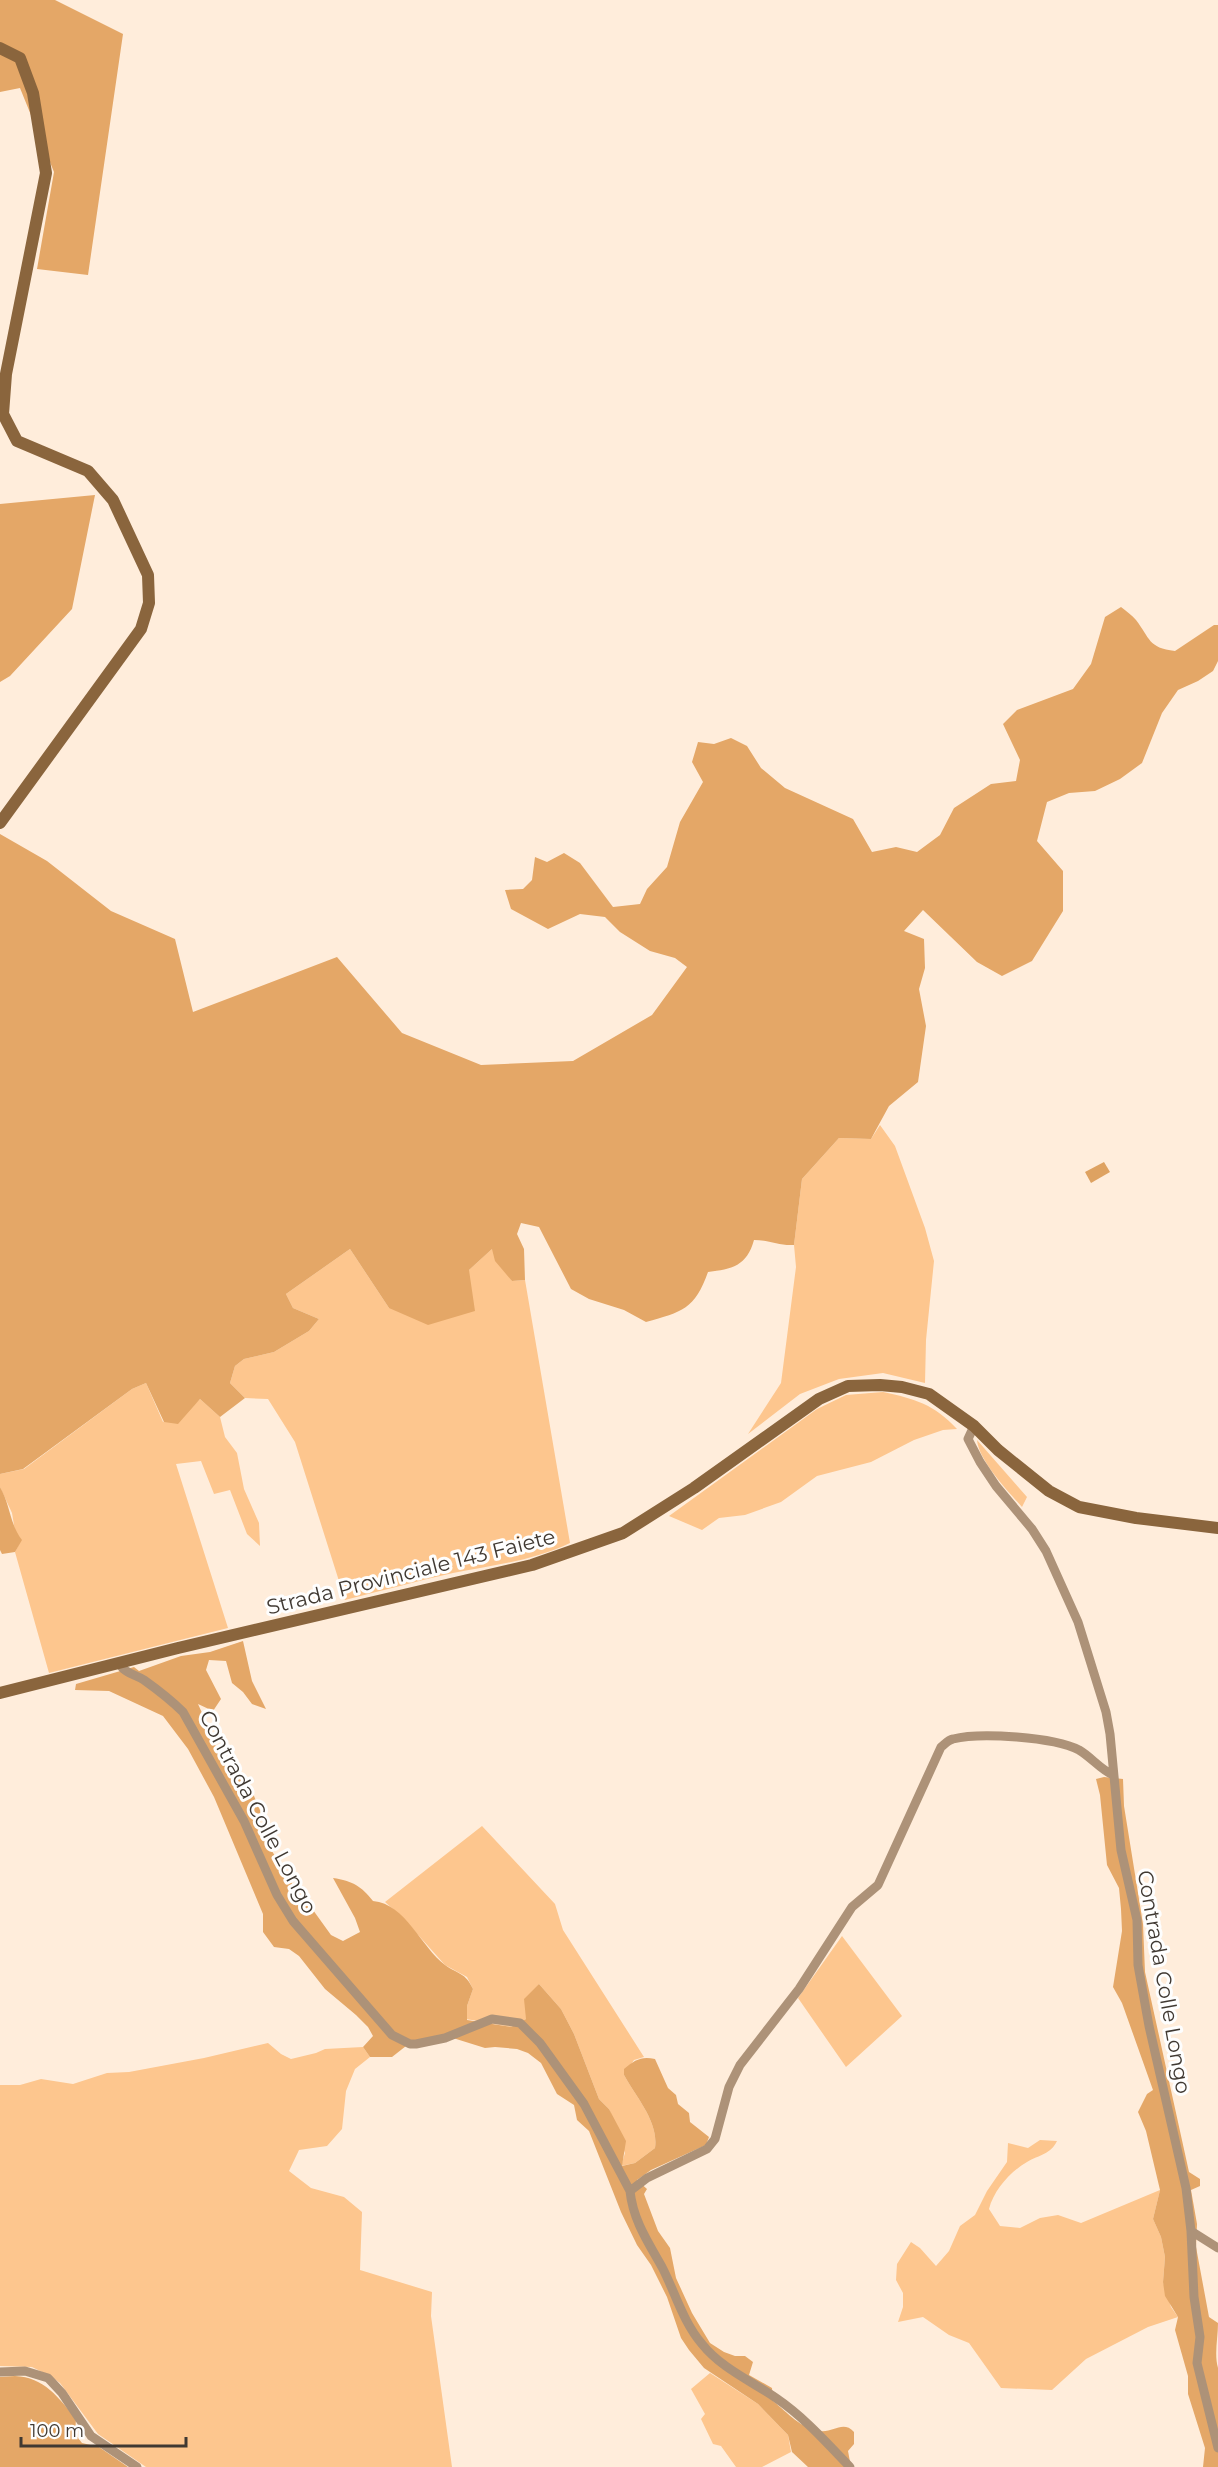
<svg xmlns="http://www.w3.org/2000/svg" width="1218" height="2467" viewBox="0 0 1218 2467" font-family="Montserrat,sans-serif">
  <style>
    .green { fill: #fdc68e }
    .forest { fill: #e4a767 }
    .water { fill: #dea261 }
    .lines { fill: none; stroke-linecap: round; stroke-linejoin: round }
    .street { stroke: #ad9278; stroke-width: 9 }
    .secondary { stroke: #8a653d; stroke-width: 12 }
    .labels { text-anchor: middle; stroke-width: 6; stroke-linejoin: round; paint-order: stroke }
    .street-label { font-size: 21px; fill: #403932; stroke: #fefefe }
  </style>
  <rect width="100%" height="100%" fill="#ffeddb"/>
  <path class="green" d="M880,1125L895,1146L925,1228L934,1261L926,1340L925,1383L883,1373L839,1379L800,1394L748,1434L781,1383L796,1267L794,1245L802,1179L839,1138L871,1139Z
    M493,1248L512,1281L525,1280L570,1543C533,1561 493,1565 453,1573C417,1581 381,1591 345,1600L295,1442L268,1399L245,1398L230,1383L235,1366L244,1359L274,1352L309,1331L319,1319L293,1308L286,1294L350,1249L389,1308L469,1270Z
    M146,1383L163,1422L187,1411L200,1399L220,1417L225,1437L237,1453L244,1489L259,1523L260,1546L247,1534L230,1490L214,1494L201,1461L176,1464L228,1628L49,1673L15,1552L21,1540L15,1531L12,1513L0,1487V1474L24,1469L132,1389Z
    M883,1392C915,1399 934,1404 957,1429L943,1430L914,1440L871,1462L817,1476L781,1502L745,1515L719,1518L702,1530L669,1516L817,1409L846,1395Z
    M977,1440L1027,1497L1022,1507C1008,1491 979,1461 977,1440Z
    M482,1826L555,1904L563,1930L644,2057L634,2060L624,2075C636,2097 659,2122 655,2148L635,2163L621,2166L625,2153L615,2124L609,2109L599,2099L574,2034L561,2009L539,1984L526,2019L511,2027L466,2019L467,2006L473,1989L467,1977L445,1965L403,1918L385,1902Z
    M842,1936L902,2016L846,2067L798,1998Z
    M268,2043L281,2054L291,2059L316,2053L325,2049L363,2047L370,2057L355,2069L346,2091L342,2129L327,2146L299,2150L289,2171L311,2188L344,2197L362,2212L360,2270L432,2292L431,2316L452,2467H146L98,2434L60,2383L50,2376L32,2367L0,2366V2085H20L41,2079L73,2084L107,2073L129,2072L204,2058Z
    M1040,2140L1057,2141C1051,2154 1039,2155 1027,2162C1010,2172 994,2190 989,2209L1000,2226L1020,2228L1040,2218L1058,2215L1081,2223L1160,2190L1153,2219L1161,2237L1165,2257L1163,2282L1171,2307L1178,2317L1148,2327L1086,2359L1052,2390L1001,2388L969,2343L949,2335L923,2317L898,2322L903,2307V2293L896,2280L897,2264L911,2242L920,2248L936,2266L949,2251L960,2226L975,2215L987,2191L1007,2162L1008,2143L1028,2148Z
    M710,2373L758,2404L788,2435L791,2452L762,2467H736L721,2446L713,2444L701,2419L705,2414L691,2389Z"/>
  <path class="forest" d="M0,0H55L123,34L88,275L37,269L54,172L20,88L0,92Z
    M95,495L72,609L10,676L0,682V504Z
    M1121,607C1126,611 1132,615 1136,620C1150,638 1148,648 1175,651L1214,625H1218V661L1213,671L1198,681L1178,690L1162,713L1142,763L1120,779L1095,791L1069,793L1047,802L1037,841L1063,871V911L1032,961L1002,976L977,962L923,910L904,931L924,939L925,968L919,989L926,1026L918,1082L889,1106L871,1139L839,1138L802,1179L794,1245C779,1246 769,1240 754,1240C747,1266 732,1269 708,1272C695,1309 682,1312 646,1322L624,1310L589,1299L571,1289L539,1227L521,1223L517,1234L524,1249L525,1280L512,1281L495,1261L492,1249L469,1270L475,1311L428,1325L389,1308L350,1249L286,1294L293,1308L319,1319L309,1331L274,1352L244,1359L235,1366L230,1383L245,1398L220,1417L200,1399L178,1424L164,1422L146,1383L132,1389L23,1469L0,1474V834L47,861L111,911L175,939L193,1012L337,957L402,1033L481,1065L573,1061L652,1015L687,967L675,958L650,951L620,932L605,917L580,914L548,929L511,909L505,890L523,889L532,880L535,857L547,862L564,853L580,863L613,907L640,904L647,889L667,867L680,822L703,782L692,762L698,742L714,744L731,738L747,746L761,768L785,788L853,819L872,852L896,847L917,852L940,835L954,808L991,784L1016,781L1020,760L1003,724L1017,710L1073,689L1091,664L1105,617Z
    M0,1487C10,1504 10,1525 22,1540L15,1552L2,1554L0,1550Z
    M243,1641L252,1681L266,1709L252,1704L243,1692L232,1683L226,1661L209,1660L206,1670L221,1699L213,1711L198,1704C213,1735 217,1767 249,1784L262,1815L260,1822L267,1843L302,1900L313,1910L331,1935L343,1941L360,1932L355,1918L333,1878C353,1881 361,1886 373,1901C406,1904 421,1947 445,1965C459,1975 465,1972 473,1989L467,2006V2020L511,2027L526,2019L524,1999L539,1984L561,2009L574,2034L599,2099L609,2109L626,2141L622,2166L635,2163L655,2148C659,2122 636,2097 624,2075V2069C635,2060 641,2056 655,2059L668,2088L676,2095L678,2104L689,2113L690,2122L709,2137L706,2145L651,2170L637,2180L647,2189L644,2194L658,2231L670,2248L676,2278L692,2313L710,2343L724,2352L735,2356H745L753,2362L749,2375L772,2388L773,2401C788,2413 801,2429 820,2431C833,2433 843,2420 854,2432V2444L848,2451L851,2467H808L792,2452L788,2435L758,2404L704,2368L689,2350L681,2338L667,2297L651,2265L637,2245L621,2212L589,2131L577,2120L574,2105L557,2094L541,2063L528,2053L517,2049L495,2047L485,2048L453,2038L406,2046L392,2057H370L363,2047L373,2036L368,2027L356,2015L325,1989L299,1956L289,1949L274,1947L263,1932V1914L214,1797L188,1749L163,1716L109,1691L75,1690L76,1684L134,1667L139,1671L181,1656L210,1652Z
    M1104,1777L1123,1779L1124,1806L1143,1924L1145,1972L1189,2172L1200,2179V2186L1191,2190L1197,2224L1196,2247L1209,2317L1218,2323C1218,2338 1214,2354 1218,2368V2467H1203L1205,2448L1188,2394V2376L1175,2330L1178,2317L1165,2296L1163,2282L1165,2257L1161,2237L1153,2219L1160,2190L1146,2131L1138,2112L1147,2094L1153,2090L1122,2003L1113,1987L1122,1931L1121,1909L1119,1888L1107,1865L1100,1795L1096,1779Z
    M15,2376C44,2377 59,2398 76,2419L75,2434L82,2443L99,2447L128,2467H0V2377Z"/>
  <path class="water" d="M1104,1162L1110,1172L1091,1183L1085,1172Z"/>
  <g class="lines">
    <path class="street" d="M974,1426L968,1439L980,1462L996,1486L1032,1529L1046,1551L1078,1622L1106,1712L1110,1734L1121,1850L1137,1920L1138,1965L1149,2026L1186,2188L1191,2231L1194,2297L1200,2337L1197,2363L1218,2448
      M120,1665C126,1674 135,1674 144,1680C158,1690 171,1700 183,1712L244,1821L277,1895L293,1921L392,2035L410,2044H416L445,2038L492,2019L520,2023L540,2043L584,2104L630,2191
      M1191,2231L1218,2248
      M0,2372L25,2371L48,2378L62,2393L91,2436L137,2467
      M850,2467C827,2443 804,2417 776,2398C751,2381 721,2368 702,2344C683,2322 675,2292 662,2267C648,2242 633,2220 630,2191L647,2178L707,2149L715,2139L729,2087L740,2065L799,1989L852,1907L878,1885L941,1747C945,1744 948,1740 953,1739C980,1732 1054,1737 1079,1750C1091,1757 1100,1769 1113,1775"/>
    <path class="secondary" d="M0,48L20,58L33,93L46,173L6,374L3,414L17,441L88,471L113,500L148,575L149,603L141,629L0,823
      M0,1693L178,1648L532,1565L623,1533L694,1488L819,1399L848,1386L880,1385L902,1387L929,1394L974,1426L998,1450L1049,1491L1079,1507L1136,1518L1218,1528"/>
  </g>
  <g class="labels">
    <g class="street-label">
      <text transform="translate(411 1572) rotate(-14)" y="7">Strada Provinciale 143 Faiete</text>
      <text transform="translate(258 1812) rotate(62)" y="7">Contrada Colle Longo</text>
      <text transform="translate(1164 1982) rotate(80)" y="7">Contrada Colle Longo</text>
    </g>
  </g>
  <path d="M21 2437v9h165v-9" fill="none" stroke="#403932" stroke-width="3"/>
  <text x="30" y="2437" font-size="18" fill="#403932" stroke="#fefefe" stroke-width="4.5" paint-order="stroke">100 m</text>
</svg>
